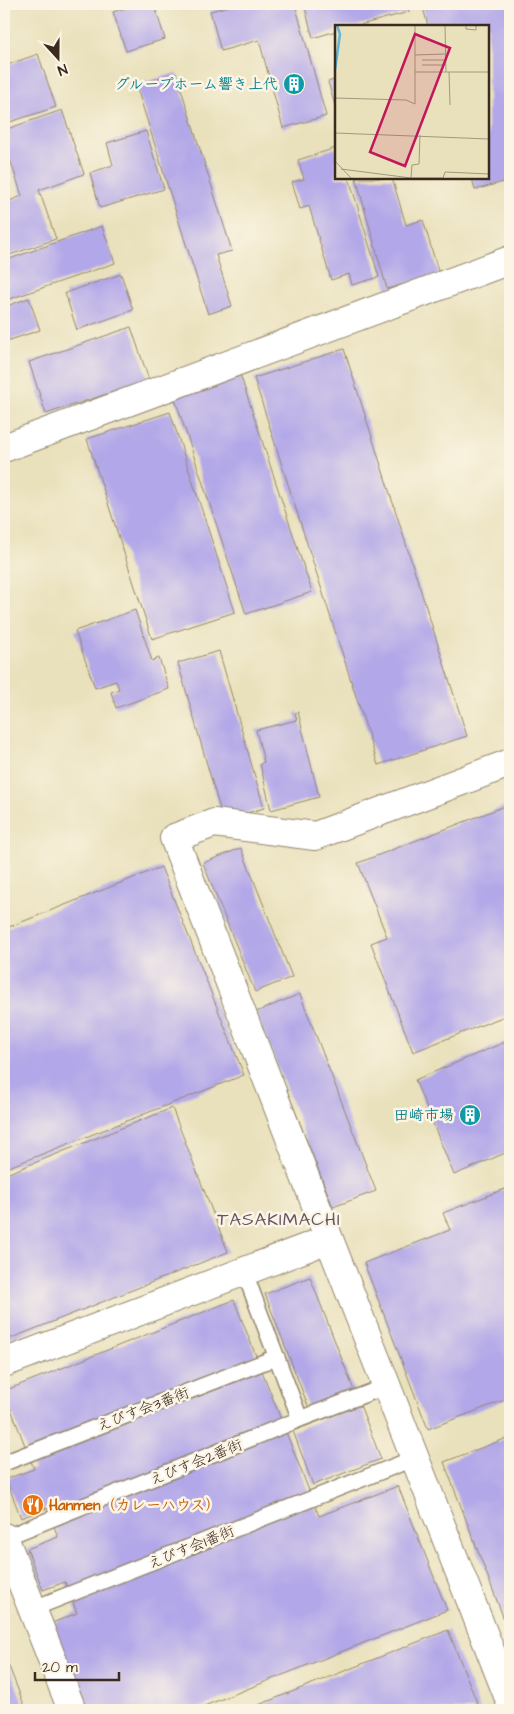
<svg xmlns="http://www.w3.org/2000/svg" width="514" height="1714" viewBox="0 0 514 1714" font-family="'Architects Daughter','Klee One',sans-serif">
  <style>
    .building { fill: #b2a7e8 }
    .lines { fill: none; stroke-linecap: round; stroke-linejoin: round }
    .service-casing { stroke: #92866d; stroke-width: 18 }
    .minor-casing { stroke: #92866d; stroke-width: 30 }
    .service { stroke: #fff; stroke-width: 15 }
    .minor { stroke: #fff; stroke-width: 28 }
    .labels { text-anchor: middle; stroke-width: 5; stroke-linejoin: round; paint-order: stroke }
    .culture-label { font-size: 15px; font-weight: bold; fill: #0d838f; stroke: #fcf5e5; text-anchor: end }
    .street-label { font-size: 15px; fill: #3b2a1e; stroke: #fcf5e5 }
    .food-label { font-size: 15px; font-weight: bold; fill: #c56008; stroke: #fcf5e5; text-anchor: start }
    .quarter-label { font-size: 18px; letter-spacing: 1px; fill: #655665; stroke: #fcf5e5 }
    .inset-river { fill: none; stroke: #61b5dd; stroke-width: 2.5 }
    .inset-road { fill: none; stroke: #a3987d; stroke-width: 1 }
    .view { fill: #c2185b; fill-opacity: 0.15; stroke: #c2185b; stroke-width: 2.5 }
    .inset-edge { fill: none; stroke: #3b2a1e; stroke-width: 2.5 }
  </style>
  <rect width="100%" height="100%" fill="#fcf5e5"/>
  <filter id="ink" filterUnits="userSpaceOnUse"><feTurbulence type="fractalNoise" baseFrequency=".02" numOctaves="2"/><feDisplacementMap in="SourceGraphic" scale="10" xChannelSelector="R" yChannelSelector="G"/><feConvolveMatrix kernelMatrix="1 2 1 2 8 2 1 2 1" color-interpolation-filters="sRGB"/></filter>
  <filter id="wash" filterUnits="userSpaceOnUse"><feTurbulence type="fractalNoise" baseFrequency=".0096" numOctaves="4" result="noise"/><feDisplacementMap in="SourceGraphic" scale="20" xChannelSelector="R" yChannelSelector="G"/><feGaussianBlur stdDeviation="1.12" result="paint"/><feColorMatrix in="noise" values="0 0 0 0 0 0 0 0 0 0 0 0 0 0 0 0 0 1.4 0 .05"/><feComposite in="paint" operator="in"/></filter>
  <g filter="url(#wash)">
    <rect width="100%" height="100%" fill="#e9e1bc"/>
    <g id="blocks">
      <path class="building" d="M138,4H154L165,39L126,51L113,12Z
        M237,4H295L326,116L283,128L259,40L221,51L210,11Z
        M304,4H406L409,12L356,26H336V31L313,38Z
        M422,4H510V180L475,190L472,178H488V26H428Z
        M38,54L56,107L4,124V66Z
        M176,73L232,251L216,255L232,306L208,314L136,85Z
        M336,79V109L328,82Z
        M62,110L84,174L39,190L56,239L4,257V203L22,196L4,141V130Z
        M146,131L164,189L100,208L90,173L113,165L107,143Z
        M336,148V178H349L379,277L352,285L349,274L331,280L309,206L300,209L292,182L304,179L298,160Z
        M356,178H392L406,225L423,220L439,274L387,289Z
        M102,226L115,263L4,301V261Z
        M121,274L133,310L77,330L65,293Z
        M29,298L40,330L4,342V307Z
        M131,327L149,380L46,414L29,362Z
        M344,349L467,736L378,765L254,378Z
        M240,374L312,592L246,614L174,396Z
        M170,412L235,612L152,639L87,439Z
        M135,610L152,661L159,658L169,689L116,708L111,692L119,689L116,681L95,688L75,631Z
        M219,651L264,808L223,820L178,663Z
        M298,712L319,797L271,810L260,764L264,762L256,730L297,720L295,713Z
        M510,804V1014L413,1052L371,943L387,937L358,863Z
        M241,848L292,977L255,992L203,863Z
        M161,867L244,1075L4,1169V929Z
        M300,994L376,1191L333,1207L256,1012Z
        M510,1040V1151L454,1175L415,1080Z
        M172,1108L228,1252L4,1341V1175Z
        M510,1187V1398L428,1429L364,1263L450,1230L443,1213Z
        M310,1277L355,1393L310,1411L265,1294Z
        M234,1300L319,1516L398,1486L447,1610L194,1710H87L52,1623L77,1613L65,1582L43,1590L27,1549L58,1537L47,1508L21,1518L6,1479L34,1469L4,1391Z
        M360,1405L381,1459L313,1485L293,1431Z
        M510,1437V1635L444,1462Z
        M448,1630L480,1710H246Z
        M4,1654L26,1710H4Z"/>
    </g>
  </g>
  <g filter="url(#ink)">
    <use href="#blocks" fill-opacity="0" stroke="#92866d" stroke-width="1"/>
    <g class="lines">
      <g class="service-casing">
        <path id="service" d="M244,1271L300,1419L387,1386
          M4,1463L277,1357
          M4,1538L300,1419
          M32,1609L415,1458"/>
      </g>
      <g class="minor-casing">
        <path id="minor" d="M4,448L510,260
          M510,763L315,836L214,823L174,838L329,1239L510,1701
          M4,1363L329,1239
          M4,1537L72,1710"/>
      </g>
      <use href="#service" class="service"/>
      <use href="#minor" class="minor"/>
    </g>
  </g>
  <defs>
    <g id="building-disc" transform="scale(1.125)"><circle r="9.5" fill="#0f9aa8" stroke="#fcf5e5"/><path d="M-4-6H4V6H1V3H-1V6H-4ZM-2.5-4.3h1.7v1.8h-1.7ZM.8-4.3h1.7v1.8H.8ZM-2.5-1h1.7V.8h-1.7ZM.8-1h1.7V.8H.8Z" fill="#fff"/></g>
    <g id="restaurant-disc" transform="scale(1.125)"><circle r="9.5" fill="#e8710a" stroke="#fcf5e5"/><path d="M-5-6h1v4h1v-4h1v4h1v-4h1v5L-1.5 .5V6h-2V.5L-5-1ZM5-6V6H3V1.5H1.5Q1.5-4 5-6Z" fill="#fff"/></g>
  </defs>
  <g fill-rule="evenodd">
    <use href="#building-disc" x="294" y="84"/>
    <use href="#building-disc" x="470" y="1115"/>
    <use href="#restaurant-disc" x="33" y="1505"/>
  </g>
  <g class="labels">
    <g class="culture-label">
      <text x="278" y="89">グループホーム響き上代</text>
      <text x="454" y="1120">田崎市場</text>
    </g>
    <g class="street-label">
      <text transform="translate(143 1409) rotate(-21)" y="5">えびす会3番街</text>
      <text transform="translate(196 1462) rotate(-22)" y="5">えびす会2番街</text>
      <text transform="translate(191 1547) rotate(-22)" y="5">えびす会1番街</text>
    </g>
    <g class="food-label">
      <text x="49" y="1510">Hanmen（カレーハウス）</text>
    </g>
    <g class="quarter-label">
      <text x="279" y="1225">TASAKIMACHI</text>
    </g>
  </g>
  <g transform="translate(335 25)">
    <rect width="154" height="154" fill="#e9e1bc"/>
    <path class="inset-river" d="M0,45L5,9L2,0"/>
    <path class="inset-road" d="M110,0L111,47M131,0V4L141,5V0M80,30L110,29M87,35H110M87,40H111M80,47H154M114,47L115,80M0,73L71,75L80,79V0M0,108L154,114M0,136L16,153M6,144L76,153H108L110,147L154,149M76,153L77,140L84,139L85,110"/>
    <path class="view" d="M80,9L115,23L70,141L35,127Z"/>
    <rect width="154" height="154" class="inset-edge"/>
  </g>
  <rect width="514" height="1714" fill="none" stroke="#fcf5e5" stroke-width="20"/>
  <g transform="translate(58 58) rotate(159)" stroke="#fcf5e5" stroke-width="4" paint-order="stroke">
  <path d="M0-4L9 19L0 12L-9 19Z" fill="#3b2a1e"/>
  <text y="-8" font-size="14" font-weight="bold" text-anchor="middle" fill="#3b2a1e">N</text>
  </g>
  <path d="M35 1672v8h84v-8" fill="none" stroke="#3b2a1e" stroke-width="2.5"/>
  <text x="42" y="1672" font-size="15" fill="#3b2a1e" stroke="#fcf5e5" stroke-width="4" paint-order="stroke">20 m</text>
</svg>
